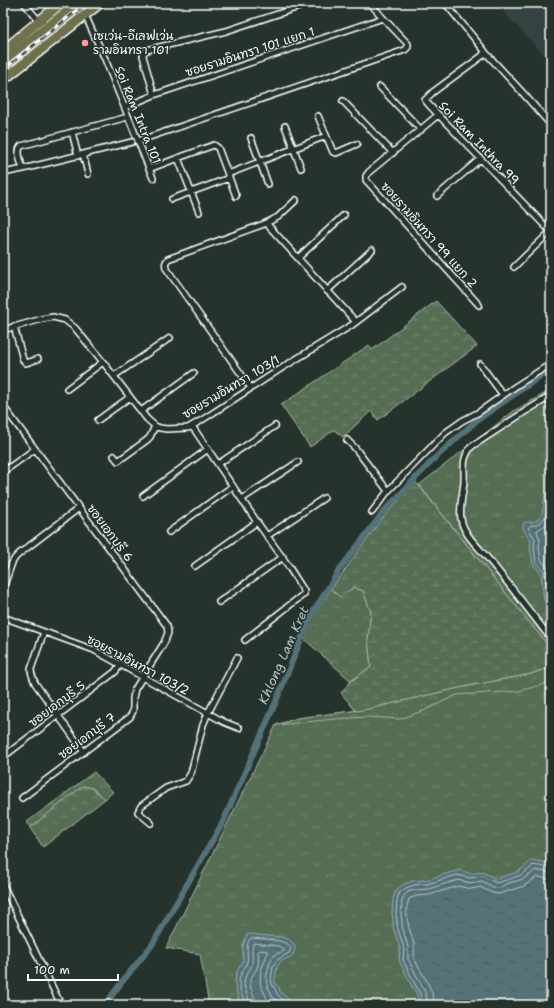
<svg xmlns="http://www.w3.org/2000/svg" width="554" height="1008" viewBox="0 0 554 1008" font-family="'Shantell Sans','Playpen Sans Thai',sans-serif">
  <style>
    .built { fill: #344242 }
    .grass { fill: url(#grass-tufts); stroke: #aab6a8 }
    .forest { fill: url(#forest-crowns); stroke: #aab6a8 }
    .wetland { fill: url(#wetland-marsh); stroke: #aab6a8 }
    .water { fill: url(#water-ripples); stroke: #98aaaf }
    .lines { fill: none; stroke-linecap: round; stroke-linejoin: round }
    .shore { stroke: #bbc7c9; stroke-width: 1 }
    .canal { stroke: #547279; stroke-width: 6 }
    .street-casing { stroke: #fff; stroke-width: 8 }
    .primary-casing { stroke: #fff; stroke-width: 11 }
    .highway-casing { stroke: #fff; stroke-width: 12 }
    .street { stroke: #26332d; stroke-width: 5 }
    .primary { stroke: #6e714b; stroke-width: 8 }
    .highway { stroke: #6e714b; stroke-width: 9 }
    .rail-casing { stroke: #fff; stroke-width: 3.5 }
    .rail { stroke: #26332d; stroke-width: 2; stroke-dasharray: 6; stroke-linecap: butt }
    .poi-dot { fill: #ff9aa2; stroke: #26332d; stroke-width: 1.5 }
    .labels { text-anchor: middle; stroke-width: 3; stroke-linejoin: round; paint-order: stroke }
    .poi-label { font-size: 12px; fill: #fff; stroke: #26332d; text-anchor: start }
    .street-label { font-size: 12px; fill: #fff; stroke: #26332d }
    .water-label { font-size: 13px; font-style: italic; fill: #b2c0c3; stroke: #26332d }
  </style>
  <defs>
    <pattern id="grass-tufts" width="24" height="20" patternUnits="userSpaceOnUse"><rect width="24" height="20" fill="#556d52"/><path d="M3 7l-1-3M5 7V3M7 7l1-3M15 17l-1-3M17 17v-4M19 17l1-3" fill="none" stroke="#6e836c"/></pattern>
    <pattern id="forest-crowns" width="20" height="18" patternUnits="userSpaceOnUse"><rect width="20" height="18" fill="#556d52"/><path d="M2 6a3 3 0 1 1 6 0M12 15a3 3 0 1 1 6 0" fill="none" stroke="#6e836c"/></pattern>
    <pattern id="wetland-marsh" width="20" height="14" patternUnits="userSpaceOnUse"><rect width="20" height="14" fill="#556d52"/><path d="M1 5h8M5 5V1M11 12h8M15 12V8" fill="none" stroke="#6e836c"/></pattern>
    <pattern id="water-ripples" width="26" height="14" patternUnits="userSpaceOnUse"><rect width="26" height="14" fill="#547279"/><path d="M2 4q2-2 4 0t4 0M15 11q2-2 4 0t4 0" fill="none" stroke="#4f5b5e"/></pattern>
  </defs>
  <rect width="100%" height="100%" fill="#26332d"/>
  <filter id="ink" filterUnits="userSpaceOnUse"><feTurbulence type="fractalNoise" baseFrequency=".025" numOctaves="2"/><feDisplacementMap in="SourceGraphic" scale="8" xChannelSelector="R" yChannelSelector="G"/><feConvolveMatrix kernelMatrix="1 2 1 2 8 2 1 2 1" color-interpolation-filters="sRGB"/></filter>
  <g filter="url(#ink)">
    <path class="built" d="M495,3H551V62Z"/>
    <path class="grass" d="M551,390V649L419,485L515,410Z
      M551,667V1005H209L200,954L166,948L276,725L298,718L368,709L531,674Z
      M94,772L113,792L105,799L92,788L83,786L30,828L27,822Z"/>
    <path class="forest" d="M354,587L363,591L371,612L368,639L371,667L351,681L303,638L313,616L331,589L340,597Z
      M551,667V681L544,684L520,691L457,695L423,711L400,719L367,717L335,719L276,725L298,718L368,709L463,687L531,674Z"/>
    <path class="wetland" d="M436,301L477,346L378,420L371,411L343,437L334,430L310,447L281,405L369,345L372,350Z
      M415,481L551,649V667L531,674L463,687L368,709L356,711L341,693L351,681L371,667L368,639L371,612L363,591L354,587L340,597L331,589L381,520Z
      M83,786L92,788L105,799L43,847L30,828Z"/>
    <path class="water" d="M551,487V607L544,600L541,573L533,564L530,547L531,540L523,529V525L525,522C544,524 542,511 545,496L549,493Z
      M532,860L551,864V1005H420L417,995L399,961L400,948L393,927V921L392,914L393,899L396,890L404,884L413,881L426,880L456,871L460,870L471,874L482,872L497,879C504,875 512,875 519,871C525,868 527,863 532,860Z
      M249,934L280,937L288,939L293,943L295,948L294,953L292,956L280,962L277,967L275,979V983L279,987L280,992L295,1005H241L236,990L235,982L237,971L243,962V946L246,936Z"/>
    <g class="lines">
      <path class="shore" d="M551,497C541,507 554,521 530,526L528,528L535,539L534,548L536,562L544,571L548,598L551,601
        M551,516C548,523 544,527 537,530V532L540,539L539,548L541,560L549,569L551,578
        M245,1005C244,998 239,991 239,983C239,973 245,970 247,962C249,954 244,945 251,938C259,939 287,939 290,947C291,950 290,951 289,953L277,960L273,966L271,979L272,984L275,989L277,994L288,1005
        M250,1005C249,998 245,991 244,984C244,974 251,971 252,963C253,957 251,950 253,944L254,943L278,946L284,949V951L276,954L272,958L269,965L266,979L267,985L270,991L272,996L281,1005
        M256,1005C256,997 250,990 250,983C250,977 255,973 257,968C259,963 259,957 258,952L260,950L267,951L268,952C264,963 258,974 261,986C262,989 264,991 265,994C267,999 268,1002 272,1005
        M423,1005L420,994L403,960L404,948L397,926V921L396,914L397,900L399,893L406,888L414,885L427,884L457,875L471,878L482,876L497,883C505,880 519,877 526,872C529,870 531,867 533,865L551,868
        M428,1005L425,992L408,959V947L402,926V921L401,914L402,901L404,896L408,892L415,890L428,889L458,880L471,883L482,881L493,887L499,888L506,884L523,879L531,874L535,870L551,873
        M434,1005C434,989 422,974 415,960C413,955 415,950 414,944C410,930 403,914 409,899L416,896L429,895L458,886L471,889L480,887L492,893L499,894L524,886L537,877L551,879"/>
      <path class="canal" d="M105,1005L121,983L152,945L223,822L275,704L310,617L340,569L385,510L435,458L477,420L551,369"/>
      <g class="street-casing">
        <path id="street" d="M24,3L39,21
          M445,3L484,50L485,52L482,56L433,92L425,100L429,105L551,232
          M85,15L105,59L153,178
          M485,52L521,91L551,125
          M380,87L421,130
          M154,95L143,56L144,52L147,50L226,31L311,3
          M343,101L393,153
          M125,107L154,95L383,18
          M438,115L369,172L366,176V180L479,305
          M318,116L333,152L336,153L357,144
          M285,126L301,168
          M72,132L78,156
          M251,138L268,184
          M138,141L405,50L408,47V44L383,18L370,3
          M83,154L88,174
          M178,158L199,212
          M23,169C21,162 16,152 21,146L124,118
          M149,169L178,158L214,145L218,148L236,196
          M3,173L23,169L132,142
          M228,174L326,136
          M437,196L480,159
          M172,199L229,178
          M266,223L356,322
          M298,258L344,215
          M514,267L550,232
          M327,291L372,250
          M14,326L23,360L26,363L38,359
          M3,330L42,319L53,317L65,320L75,328L103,362L147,419L155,426L160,428L167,429L188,428L202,420L285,366L352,325L402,287
          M480,364L503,395
          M114,376L170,338
          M251,388L166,268C165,264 165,263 168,259L264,224L278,217L296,200
          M67,389L103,362
          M551,396L526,411L471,447C461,460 465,468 464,482C463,494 459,507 461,519C464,536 480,548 490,561C509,584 527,608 545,631L551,638
          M3,406L167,626L168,633L164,643L135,689L133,698V711L130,717L22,798
          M141,411L194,373
          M98,420L130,397
          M192,426L257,522L285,561L304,591V594L245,640
          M347,440L355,448L388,491
          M114,456L118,461L147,440L150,437L155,426
          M218,464L275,426
          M3,472L35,449
          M143,496L208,449
          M242,499L298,462
          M372,512L388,491L445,433L462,421L479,412L516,386L541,370L551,364
          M169,532L233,486
          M267,536L324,498
          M195,566L257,522
          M3,588L12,563L15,558L19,554L79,508
          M219,602L283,557
          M3,617L94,650L224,722L239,728
          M44,632L31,669C31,674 33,678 35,683L84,752
          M3,757L115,672L121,664
          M151,823L138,812L141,806L166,788L186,781L191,773L203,725L208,713L237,658
          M3,885L61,1005"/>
      </g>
      <g class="primary-casing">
        <path id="primary" d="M3,61L77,3"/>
      </g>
      <g class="highway-casing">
        <path id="highway" d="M3,51L61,3
          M3,80L100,3"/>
      </g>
      <use href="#street" class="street"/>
      <use href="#primary" class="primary"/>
      <use href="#highway" class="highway"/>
      <g class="rail-casing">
        <path id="rail" d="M3,70L86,3"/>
      </g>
      <use href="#rail" class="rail"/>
    </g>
  </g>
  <circle class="poi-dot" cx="85" cy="43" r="4"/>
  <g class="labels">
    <g class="poi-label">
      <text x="93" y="40">เซเว่น-อีเลฟเว่น<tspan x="93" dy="14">รามอินทรา 101</tspan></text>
    </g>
    <g class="street-label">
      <text transform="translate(250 52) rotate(-18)" y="4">ซอยรามอินทรา 101 แยก 1</text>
      <text transform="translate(138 115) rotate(68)" y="4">Soi Ram Intra 101</text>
      <text transform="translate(479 143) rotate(46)" y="4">Soi Ram Inthra 99</text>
      <text transform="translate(429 235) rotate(48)" y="4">ซอยรามอินทรา 99 แยก 2</text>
      <text transform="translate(231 387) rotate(-31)" y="4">ซอยรามอินทรา 103/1</text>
      <text transform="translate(110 533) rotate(53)" y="4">ซอยเอกบุรี 6</text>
      <text transform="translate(138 665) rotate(28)" y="4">ซอยรามอินทรา 103/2</text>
      <text transform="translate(57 704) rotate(-37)" y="4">ซอยเอกบุรี 5</text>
      <text transform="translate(87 736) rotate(-37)" y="4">ซอยเอกบุรี 7</text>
    </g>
    <g class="water-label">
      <text transform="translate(283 655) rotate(-66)" y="5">Khlong Lam Kret</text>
    </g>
  </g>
  <rect width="554" height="1008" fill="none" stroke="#26332d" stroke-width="16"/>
  <rect x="8" y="8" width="538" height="992" fill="none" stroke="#fff" stroke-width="1.5" filter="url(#ink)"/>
  <path d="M28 974v6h90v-6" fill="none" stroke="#ffffff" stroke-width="2"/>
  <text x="34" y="974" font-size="12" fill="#ffffff" stroke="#26332d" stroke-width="3" paint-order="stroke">100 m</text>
</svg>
